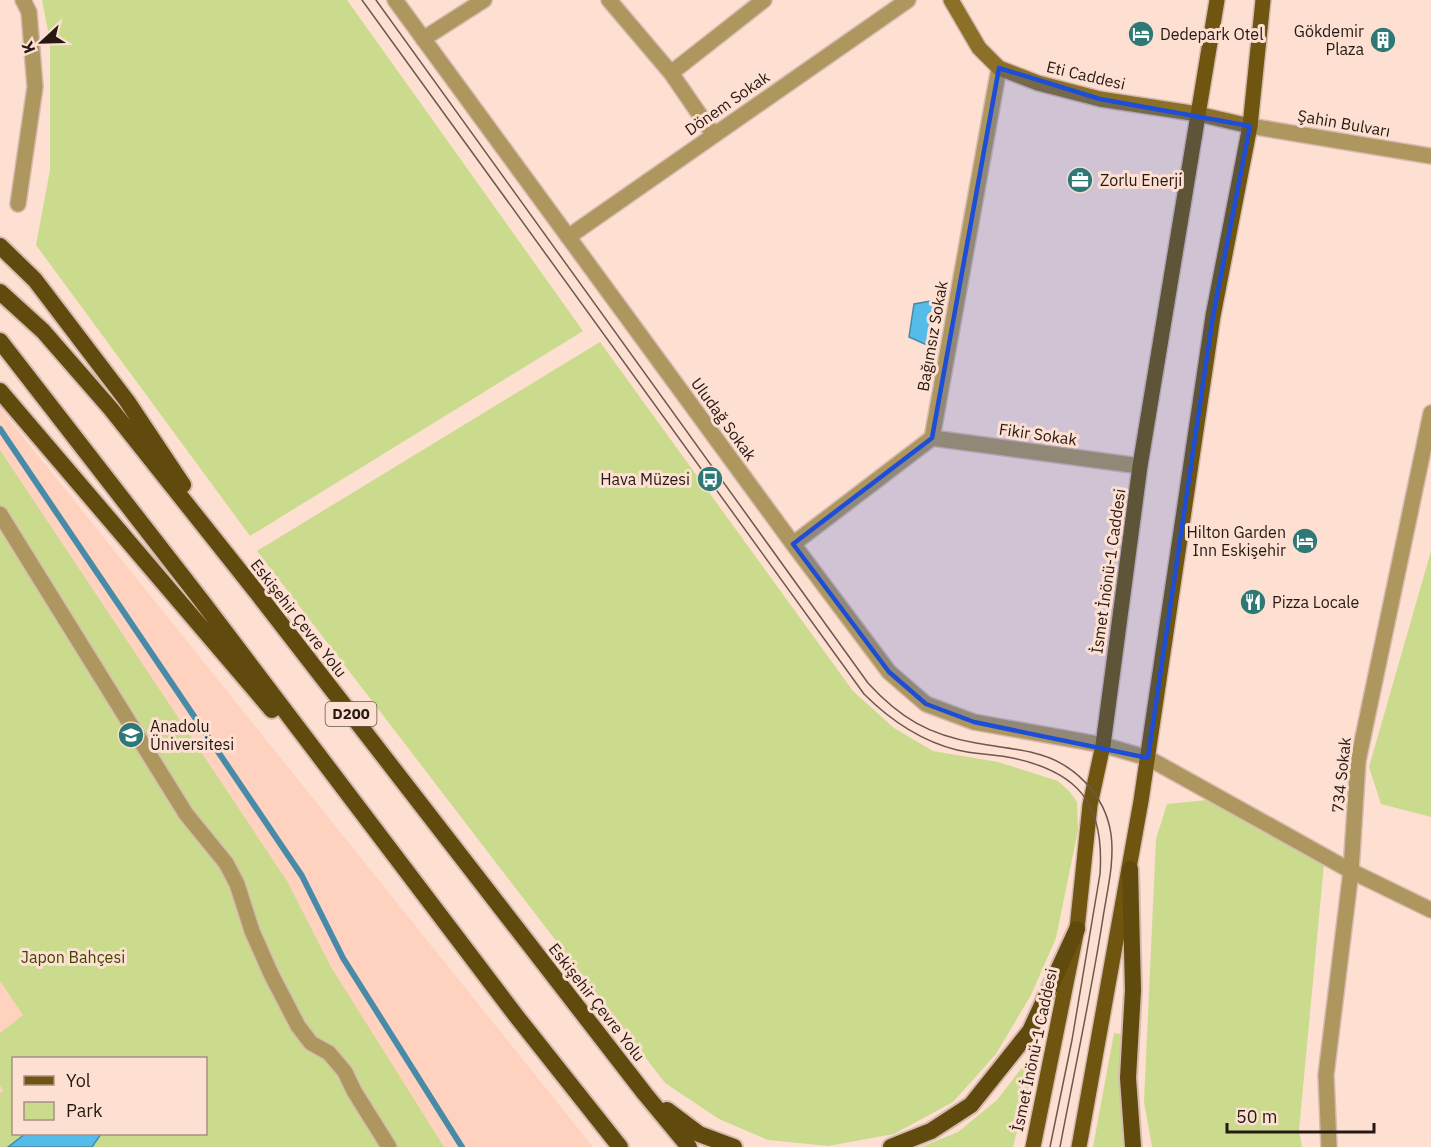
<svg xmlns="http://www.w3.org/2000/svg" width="1431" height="1147" viewBox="0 0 1431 1147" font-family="'IBM Plex Sans',sans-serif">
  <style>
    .built { fill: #fed2be; fill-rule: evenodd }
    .green { fill: #cbdb8e; fill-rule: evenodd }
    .water { fill: #55bce9; stroke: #478ba9; stroke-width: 1.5 }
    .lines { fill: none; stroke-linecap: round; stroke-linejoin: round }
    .stream { stroke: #478ba9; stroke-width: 6 }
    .minor-casing { stroke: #d6bcb0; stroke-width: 18 }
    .tertiary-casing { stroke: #d6bcb0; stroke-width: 18 }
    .secondary-casing { stroke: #d6bcb0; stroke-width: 18 }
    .primary-casing { stroke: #d6bcb0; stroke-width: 18 }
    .trunk-casing { stroke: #d6bcb0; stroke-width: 20 }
    .minor { stroke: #ae965f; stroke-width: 15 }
    .tertiary { stroke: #ae965f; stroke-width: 15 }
    .secondary { stroke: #8c7028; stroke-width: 15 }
    .primary { stroke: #6f550f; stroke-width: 15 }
    .trunk { stroke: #614a0e; stroke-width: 16 }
    .tram { stroke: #6b5950; stroke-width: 1.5 }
    .marked { fill: #1d4ed8; fill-opacity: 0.2; stroke: #1d4ed8; stroke-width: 4.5; stroke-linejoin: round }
    .labels { text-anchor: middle; stroke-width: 6; stroke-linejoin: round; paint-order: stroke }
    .shield { fill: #fde0d2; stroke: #66554c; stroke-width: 1.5 }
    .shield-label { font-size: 15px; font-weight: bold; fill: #261913 }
    .poi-label { font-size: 16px; fill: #261913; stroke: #fde0d2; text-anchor: start }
    .street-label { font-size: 16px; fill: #261913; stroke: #fde0d2 }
    .park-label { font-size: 16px; fill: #3d4701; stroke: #fde0d2 }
  </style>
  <rect width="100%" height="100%" fill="#fde0d2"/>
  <path class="built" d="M0,408L3,412L593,1147H0ZM14,1058H206V1134H14Z"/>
  <path class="green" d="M42,0H347L583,331L250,536L36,245L50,170V41Z
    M600,342L853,691L894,728L933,751L998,762L1058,781L1070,792L1077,802L1078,830L1056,938L1031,995L996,1054L953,1102L894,1134L828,1146L768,1140L719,1119L665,1083L257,551Z
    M0,450L287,881L331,967L444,1147H0V1093L3,1091L0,1085V1033L23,1015L0,981ZM14,1058H206V1134H14Z
    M1431,551V817L1381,804L1369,767Z
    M1207,800L1274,838L1324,864L1299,1130L1302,1147H1152L1144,1102L1156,839L1167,804Z
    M1114,1033L1121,1034L1123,1147H1093Z
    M1040,1044L1013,1147H921L958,1132L997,1100Z"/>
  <path class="water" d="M937,300L929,346L909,337L914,304Z
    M25,1134H101L92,1147H8Z"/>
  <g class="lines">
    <path class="stream" d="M0,429L302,876L343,958L462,1147"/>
    <g class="minor-casing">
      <path id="minor" d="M395,0L793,544L889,672L926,704L974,722L1103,745L1148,758L1351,871L1431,910
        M609,0L671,73
        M423,39L484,0
        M713,134L671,73L764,0
        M18,204L35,87L29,12L23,0
        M568,237L908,0
        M932,438L1140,466
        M0,514L186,814L226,863L237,884L252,931L271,974L298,1026L311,1043L329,1053L345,1072L354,1091L389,1147
        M793,544L932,438L999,68
        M1329,1147L1326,1075L1351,871L1358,761L1431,413"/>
    </g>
    <g class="tertiary-casing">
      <path id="tertiary" d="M1250,126L1431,156"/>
    </g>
    <g class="secondary-casing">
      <path id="secondary" d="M951,0L979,48L999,68L1038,83L1100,99L1198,114L1250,126"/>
    </g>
    <g class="primary-casing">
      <path id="primary" d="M1033,1147L1077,929L1090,805L1103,745L1140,466L1217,0
        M1079,1147L1141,801L1213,316L1250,126L1263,0"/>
    </g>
    <g class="trunk-casing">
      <path id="trunk" d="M0,246L35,280L127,401L183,485
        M0,292L43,331L111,409L258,594L645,1094L689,1147
        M0,341L201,600L517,1017L620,1147
        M0,391L272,710
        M1130,869L1133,990L1128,1078L1133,1147
        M667,1110L699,1134L734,1147
        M891,1147L931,1131L971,1105L1030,1031L1077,929"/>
    </g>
    <use href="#minor" class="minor"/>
    <use href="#tertiary" class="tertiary"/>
    <use href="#secondary" class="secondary"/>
    <use href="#primary" class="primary"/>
    <use href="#trunk" class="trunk"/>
    <path class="tram" d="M362,0L864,694C890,720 921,741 957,750C973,754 991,754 1007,757C1077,770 1105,802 1100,874L1072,1040L1050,1147
      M376,0L868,683C900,718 929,735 976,743C996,747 1015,748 1034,753C1073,762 1105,794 1111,834C1115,864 1106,895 1102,924C1090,999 1074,1073 1060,1147"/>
  </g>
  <path class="marked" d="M999,68L1100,99L1250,126L1213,316L1148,758L974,722L926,704L889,672L793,544L932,438Z"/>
  <defs>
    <g id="hotel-disc" transform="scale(1.35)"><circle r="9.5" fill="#2e7876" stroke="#fde0d2"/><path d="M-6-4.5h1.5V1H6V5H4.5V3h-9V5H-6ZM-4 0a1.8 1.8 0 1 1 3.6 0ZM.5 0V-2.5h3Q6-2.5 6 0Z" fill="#fff"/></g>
    <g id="building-disc" transform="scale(1.35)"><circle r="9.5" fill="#2e7876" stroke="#fde0d2"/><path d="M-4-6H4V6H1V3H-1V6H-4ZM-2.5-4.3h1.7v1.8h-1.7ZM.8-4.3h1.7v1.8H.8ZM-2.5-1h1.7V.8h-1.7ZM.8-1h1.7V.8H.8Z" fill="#fff"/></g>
    <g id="office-disc" transform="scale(1.35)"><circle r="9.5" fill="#2e7876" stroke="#fde0d2"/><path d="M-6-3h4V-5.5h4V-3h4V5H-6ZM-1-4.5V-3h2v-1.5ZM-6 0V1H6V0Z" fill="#fff"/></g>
    <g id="bus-disc" transform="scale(1.35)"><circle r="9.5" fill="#2e7876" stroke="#fde0d2"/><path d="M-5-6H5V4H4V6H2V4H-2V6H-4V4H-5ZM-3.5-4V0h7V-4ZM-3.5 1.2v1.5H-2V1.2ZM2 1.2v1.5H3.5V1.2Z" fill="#fff"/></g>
    <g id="restaurant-disc" transform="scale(1.35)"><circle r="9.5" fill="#2e7876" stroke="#fde0d2"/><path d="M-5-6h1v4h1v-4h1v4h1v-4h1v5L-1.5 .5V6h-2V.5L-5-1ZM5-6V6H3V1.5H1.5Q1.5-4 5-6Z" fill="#fff"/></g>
    <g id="university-disc" transform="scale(1.35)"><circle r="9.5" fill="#2e7876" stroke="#fde0d2"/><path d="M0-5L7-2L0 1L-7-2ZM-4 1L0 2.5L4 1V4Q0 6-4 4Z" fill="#fff"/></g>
  </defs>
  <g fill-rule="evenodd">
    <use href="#hotel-disc" x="1141" y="34"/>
    <use href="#building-disc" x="1383" y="40"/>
    <use href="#office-disc" x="1080" y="180"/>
    <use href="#bus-disc" x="710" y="479"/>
    <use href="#hotel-disc" x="1305" y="541"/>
    <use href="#restaurant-disc" x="1253" y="602"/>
    <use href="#university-disc" x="131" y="735"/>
  </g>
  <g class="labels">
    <rect class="shield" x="325.5" y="702" width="51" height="24" rx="4.5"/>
    <g class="shield-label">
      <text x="351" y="719">D200</text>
    </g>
    <g class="poi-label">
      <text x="1364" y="37" text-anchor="end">Gökdemir<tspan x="1364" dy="18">Plaza</tspan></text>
      <text x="1160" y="40">Dedepark Otel</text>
      <text x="1100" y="186">Zorlu Enerji</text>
      <text x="690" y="485" text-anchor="end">Hava Müzesi</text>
      <text x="1286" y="538" text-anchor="end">Hilton Garden<tspan x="1286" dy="18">Inn Eskişehir</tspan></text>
      <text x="1272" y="608">Pizza Locale</text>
      <text x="150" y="732">Anadolu<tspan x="150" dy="18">Üniversitesi</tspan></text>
    </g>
    <g class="street-label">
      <text transform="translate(1086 75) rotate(13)" y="6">Eti Caddesi</text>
      <text transform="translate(727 103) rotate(-35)" y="6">Dönem Sokak</text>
      <text transform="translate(1344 123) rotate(10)" y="6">Şahin Bulvarı</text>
      <text transform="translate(932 336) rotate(-80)" y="6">Bağımsız Sokak</text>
      <text transform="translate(724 419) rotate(54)" y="6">Uludağ Sokak</text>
      <text transform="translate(1038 434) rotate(8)" y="6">Fikir Sokak</text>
      <text transform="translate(1108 571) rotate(-82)" y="6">İsmet İnönü-1 Caddesi</text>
      <text transform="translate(299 618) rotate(52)" y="6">Eskişehir Çevre Yolu</text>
      <text transform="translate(1341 775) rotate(-84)" y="6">734 Sokak</text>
      <text transform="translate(597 1002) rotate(52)" y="6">Eskişehir Çevre Yolu</text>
      <text transform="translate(1034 1050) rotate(-78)" y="6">İsmet İnönü-1 Caddesi</text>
    </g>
    <g class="park-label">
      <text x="73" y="963">Japon Bahçesi</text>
    </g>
  </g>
  <rect x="12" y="1057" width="195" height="78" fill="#fde0d2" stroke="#a79086" stroke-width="1.5"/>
  <rect x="24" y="1076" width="30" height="9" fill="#6f550f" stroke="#a79086" stroke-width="1.5"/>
  <text x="66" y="1087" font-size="18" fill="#261913">Yol</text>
  <rect x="24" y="1102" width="30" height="18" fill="#cbdb8e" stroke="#a79086" stroke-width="1.5"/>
  <text x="66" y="1117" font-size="18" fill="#261913">Park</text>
  <g transform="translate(42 42) rotate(248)" stroke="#fde0d2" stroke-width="4.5" paint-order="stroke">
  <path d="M0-4.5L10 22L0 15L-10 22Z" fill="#261913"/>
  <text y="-9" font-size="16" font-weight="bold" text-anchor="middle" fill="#261913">K</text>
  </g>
  <path d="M1227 1123v9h147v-9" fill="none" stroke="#261913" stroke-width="3"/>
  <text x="1236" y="1123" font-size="18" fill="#261913" stroke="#fde0d2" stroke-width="4.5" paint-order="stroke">50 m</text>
</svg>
